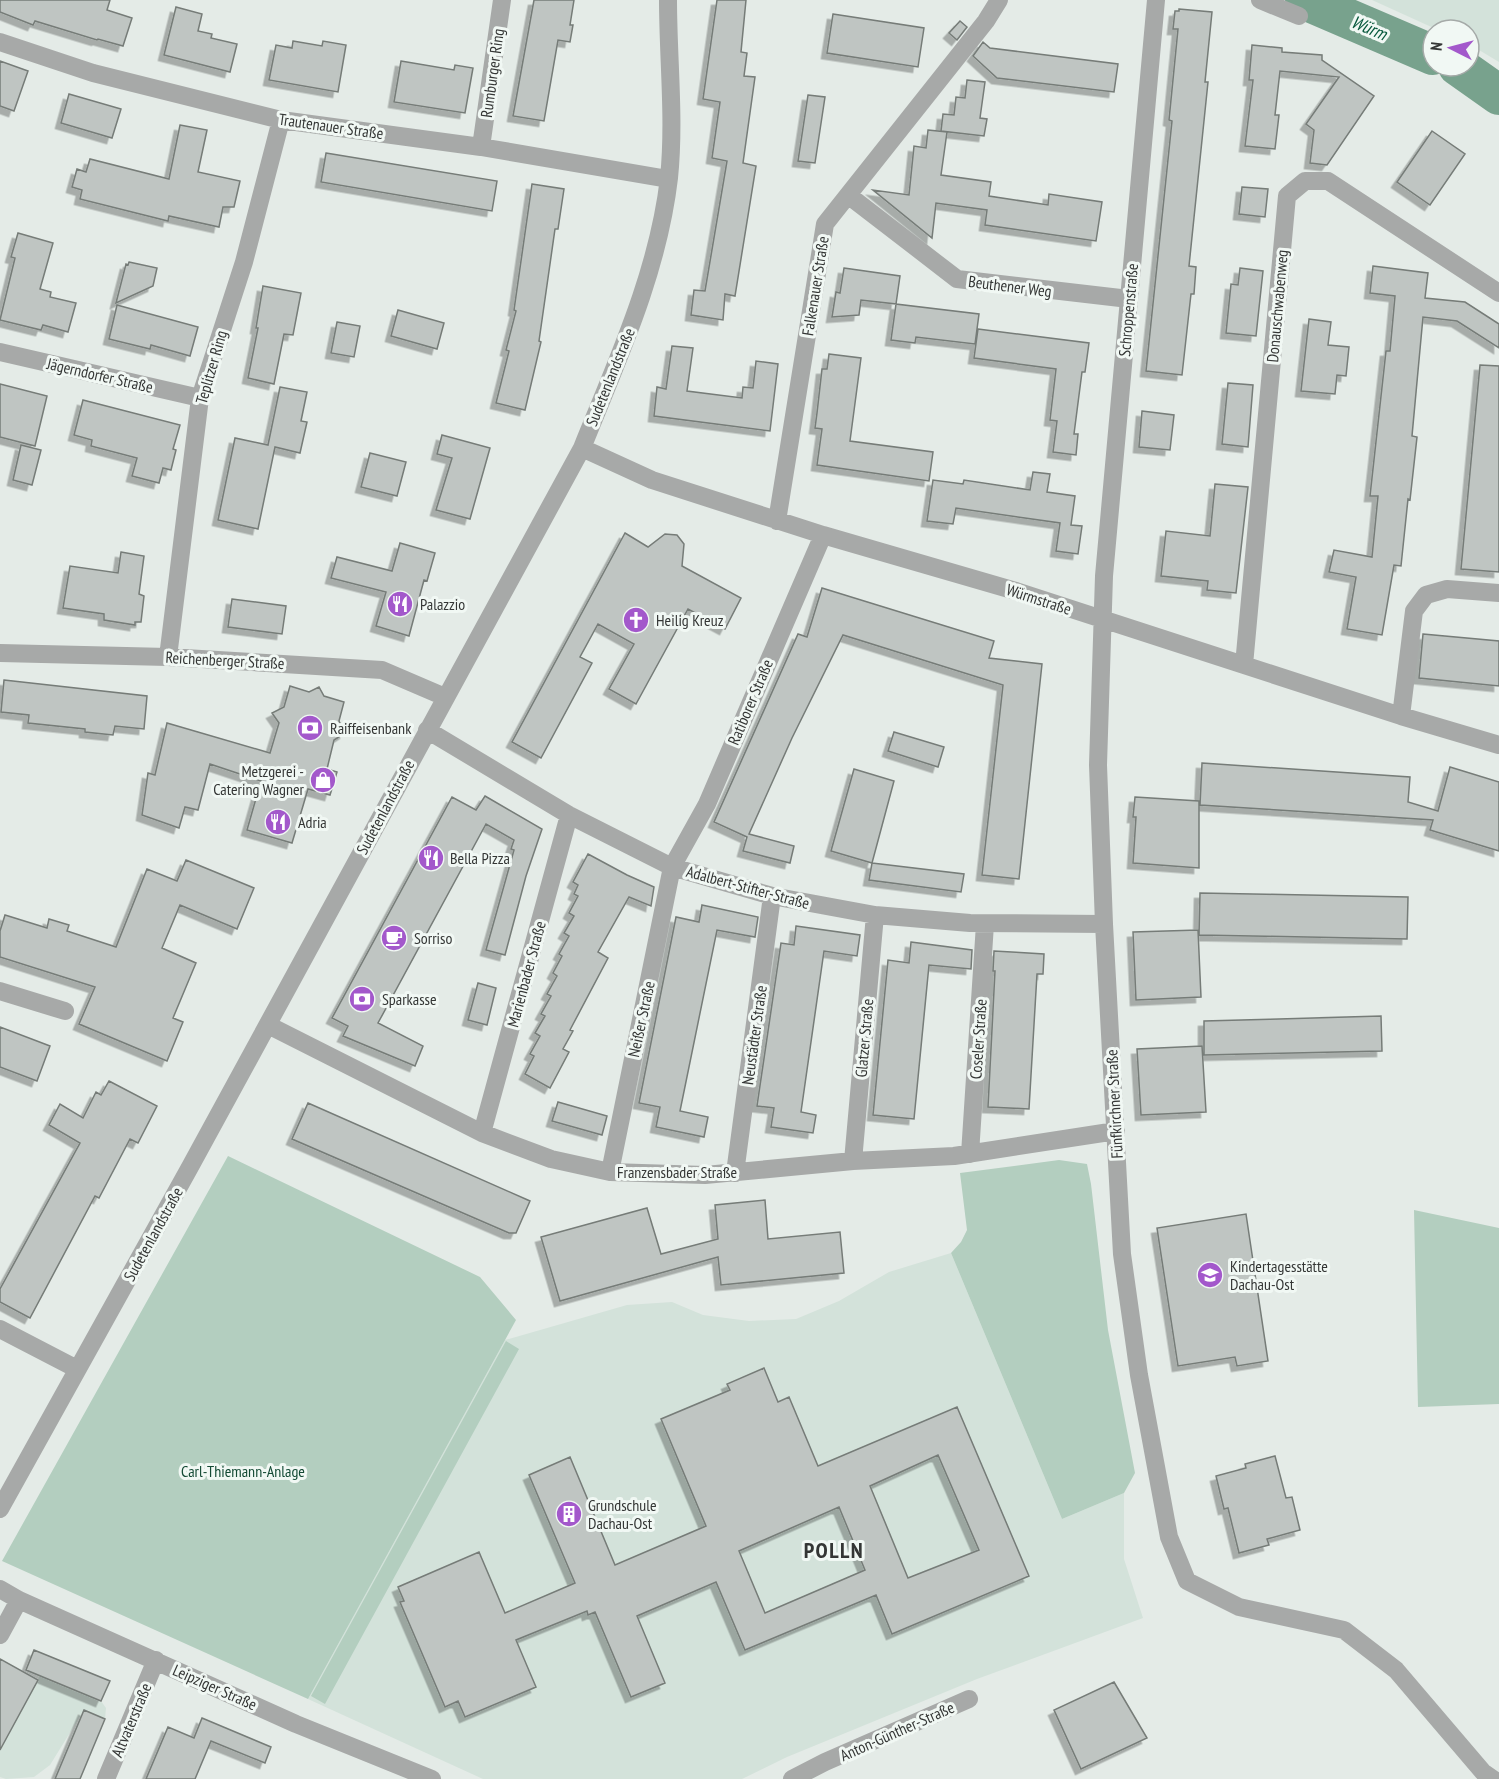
<svg xmlns="http://www.w3.org/2000/svg" width="1499" height="1779" viewBox="0 0 1499 1779" font-family="'PT Sans Narrow',sans-serif">
  <style>
    .built { fill: #d3e2da }
    .green { fill: #b3cebf }
    .lines { fill: none; stroke-linecap: round; stroke-linejoin: round }
    .river { stroke: #78a28d; stroke-width: 40 }
    .building { fill: #bfc5c2; stroke: #767c78; stroke-width: 1.5; fill-rule: evenodd; filter: url(#shadow) }
    .minor { stroke: #a7a9a8; stroke-width: 18 }
    .labels { text-anchor: middle; stroke-width: 6; stroke-linejoin: round; paint-order: stroke }
    .street-label { font-size: 16px; fill: #343635; stroke: #f1f8f4 }
    .poi-label { font-size: 16px; fill: #343635; stroke: #f1f8f4; text-anchor: start }
    .park-label { font-size: 16px; fill: #134a34; stroke: #f1f8f4 }
    .water-label { font-size: 18px; font-style: italic; fill: #07583c; stroke: #f1f8f4 }
    .district-label { font-size: 22px; font-weight: bold; letter-spacing: 1.5px; fill: #343635; stroke: #f1f8f4 }
  </style>
  <defs>
    <filter id="shadow"><feDropShadow dx="-5.5" dy="5.5" stdDeviation="0" flood-color="#0004"/></filter>
  </defs>
  <rect width="100%" height="100%" fill="#e4ebe7"/>
  <path class="built" d="M1372,0H1499V62L1469,44V30H1438Z
    M951,1253L1062,1519L1124,1493V1559L1143,1618L977,1679L787,1757L742,1779H483L308,1699L505,1340L627,1305L672,1302L703,1315L749,1321L796,1319L839,1301L889,1272Z
    M40,1676L101,1701L106,1708L105,1719L84,1710L50,1765L34,1777L6,1779L0,1777V1750Z"/>
  <path class="green" d="M228,1156L480,1277L516,1320L308,1699L2,1561Z
    M1059,1160L1087,1164L1091,1184L1108,1330L1135,1473L1124,1493L1062,1519L951,1253L961,1242L967,1230L960,1173Z
    M1414,1210L1499,1228V1404L1418,1407Z
    M506,1341L519,1349L325,1704L311,1696Z"/>
  <g class="lines">
    <path class="river" d="M1305,0L1433,55
      M1458,66L1499,95"/>
  </g>
  <path class="building" d="M0,0H110L107,10L132,18L123,46L98,39L97,40L35,21L33,25L0,12Z
    M534,0H574L570,25H573L570,42L558,40L544,121L513,116Z
    M717,0H746L741,52L747,53L744,76L755,77L743,163L756,166L735,296L725,294L723,320L691,315L694,290L705,291L727,161L712,158L720,102L703,99Z
    M176,7L202,14L198,31L212,34L211,38L237,44L230,72L164,55Z
    M1179,9L1212,12L1205,82H1208L1189,266L1196,267L1194,294H1191L1182,375L1146,371L1172,121L1169,120L1178,29H1173L1175,11H1179Z
    M833,14L924,28L918,67L827,53Z
    M960,21L967,27L957,40L949,33Z
    M293,41L322,46L323,41L346,45L338,92L269,80L276,45L292,48Z
    M983,42L990,48L1118,64L1114,92L997,78L973,56Z
    M1252,45L1282,48V52L1322,55V60L1374,96L1327,165L1310,163L1314,130L1306,124L1339,77L1280,71L1275,115H1279L1275,149L1245,146L1253,80H1249Z
    M0,61L28,71L14,111L0,106Z
    M401,61L454,70L455,65L473,68L465,113L394,102Z
    M967,80L985,82L980,118L987,119L984,136L941,131L943,114L954,115L956,97L965,98Z
    M69,94L121,109L112,138L61,123Z
    M808,95L825,97L815,163L798,161Z
    M180,125L207,130L198,172L240,181L234,207H223L219,227L169,216L168,221L80,199L82,190L72,187L77,169L86,172L90,159L169,179Z
    M928,130L947,132L941,175L991,182L989,196L1048,205L1049,194L1102,202L1096,241L985,225L987,210L936,203L932,238L873,190L909,195L914,146L926,148Z
    M1432,131L1465,154L1430,205L1397,182Z
    M326,153L497,181L492,211L321,182Z
    M532,184L564,189L558,229H555L539,341L541,342L525,410L496,403L509,351L506,350L516,311L514,310Z
    M1242,187L1268,189L1265,217L1239,214Z
    M18,233L53,243L40,289L51,292L50,297L76,303L68,332L43,325L41,330L0,320L15,258L11,257Z
    M129,262L157,268L153,286L116,303L126,264L128,265Z
    M1373,266L1428,273L1425,298L1465,302L1499,324V348L1457,321L1423,317L1412,436L1417,437L1410,500L1408,499L1401,566L1394,565L1382,635L1347,629L1356,577L1329,572L1334,550L1372,557L1378,496H1370L1386,351H1390L1395,296L1370,293Z
    M844,268L900,276L896,304L979,314L975,344L916,337L915,343L891,340L896,304L861,300L859,315L832,317L836,292L840,293Z
    M1240,268L1263,271L1256,336L1226,333L1231,284L1238,285Z
    M263,286L301,293L293,335L284,334L274,384L248,378L258,328H256Z
    M117,305L198,327L190,356L151,345L150,349L109,339Z
    M398,310L444,323L437,349L391,336Z
    M1309,319L1331,322L1328,345L1349,347L1346,376L1337,375L1335,394L1301,391Z
    M337,322L360,326L354,357L331,353Z
    M978,329L1089,343L1085,372H1082L1074,434H1078L1076,455L1053,452L1057,421L1050,420L1056,369L974,358Z
    M672,346L693,348L687,391L742,398L743,387L753,388L756,361L778,364L770,431L654,416L657,387L666,389Z
    M829,354L861,358L850,441L933,452L929,481L817,465L822,429L815,428L817,413L822,369H827Z
    M1480,365L1499,366V572L1461,569Z
    M1228,383L1253,385L1248,447L1222,444Z
    M0,384L47,396L35,446L0,437Z
    M280,387L307,392L301,421L307,422L300,453L275,447L258,529L218,520L235,438L268,445Z
    M83,400L180,425L173,449L176,450L171,470L163,468L159,483L132,476L137,458L91,446L92,440L74,435Z
    M1142,411L1174,415L1170,450L1139,447Z
    M442,435L490,448L470,519L436,510L452,458L437,454Z
    M21,445L41,450L32,485L13,480Z
    M370,453L406,462L397,496L361,487Z
    M1033,472L1050,474L1047,492L1075,496L1071,525L1082,526L1078,554L1056,551L1060,523L956,508L953,524L927,521L933,480L963,484L964,480L1030,490Z
    M1215,484L1248,487L1236,593L1207,590L1208,581L1161,576L1166,531L1210,536Z
    M625,533L648,547L665,534L677,535L684,544L682,566L741,598L725,629L688,609L636,704L609,689L634,644L598,624L580,657L592,663L541,758L512,742Z
    M400,543L435,553L427,581L424,580L409,636L376,626L386,592L331,578L337,557L392,571Z
    M121,552L144,556L139,594L144,596L141,622H135V625L104,620V614L63,608L70,566L118,573Z
    M822,588L994,641L989,658L1042,664L1019,879L982,875L1003,685L843,635L792,738L749,834L794,846L790,863L743,851L747,837L714,822L798,634L807,637Z
    M232,599L286,606L282,634L228,627Z
    M1423,634L1499,641V686L1419,678Z
    M4,680L147,696L144,729L115,726L113,735L85,732V729L28,723L29,715L1,712Z
    M290,686L309,692L319,687L324,696L344,702L339,721L345,733L334,740L327,769L337,772L330,795L308,789L292,843L247,830L261,781L210,764L198,810L185,807L179,828L142,815L148,773L155,775L167,723L270,753L279,723L272,713L284,707Z
    M894,732L944,747L938,767L888,751Z
    M1202,763L1410,777L1408,802L1438,811L1450,767L1499,782V851L1430,830L1433,820L1200,805Z
    M854,769L894,781L872,863L831,851Z
    M485,796L542,829L526,876L505,955L486,950L514,850L511,849L514,840L486,824L378,1023L423,1046L415,1066L343,1036L348,1026L332,1018L452,797L476,810Z
    M1135,797L1199,801V868L1133,863L1136,817H1133Z
    M588,854L627,875L654,887L651,906L629,897L598,952L608,958L570,1030L573,1031L563,1049L569,1052L550,1088L525,1074L534,1056L530,1054L540,1036L535,1033L545,1016L541,1014L551,996L547,994L557,976L553,973L562,956L559,954L569,936L564,933L574,916L569,913L578,896L574,894L578,885L573,882Z
    M186,860L254,888L237,929L180,905L162,948L196,963L173,1018L183,1022L167,1061L79,1024L95,987L0,957V931L5,915L47,928L49,919L69,925L67,931L116,947L147,869L177,881Z
    M872,863L964,874L961,892L869,880Z
    M1200,893L1408,897L1407,939L1199,935Z
    M702,905L758,917L755,937L717,930L680,1111L708,1117L704,1137L656,1127L660,1107L639,1103L676,917L699,922Z
    M796,926L860,935L857,956L824,951L801,1112L816,1115L813,1133L771,1127L774,1108L757,1106L781,943L794,945Z
    M1198,930L1201,997L1136,1000L1133,932Z
    M911,942L972,950L971,969L929,965L914,1119L873,1115L888,960L909,963Z
    M994,951L1044,954L1043,974H1037L1029,1109L988,1107L995,971H993Z
    M478,983L496,988L487,1025L468,1020Z
    M1381,1016L1382,1051L1204,1055V1021Z
    M0,1027L50,1046L37,1081L0,1067Z
    M1202,1046L1206,1112L1141,1115L1137,1049Z
    M109,1081L157,1106L138,1143L130,1139L99,1198L95,1196L30,1318L0,1302V1289L80,1143L49,1125L60,1104L83,1118L96,1092L101,1095Z
    M558,1102L607,1116L602,1135L552,1121Z
    M308,1103L530,1201L516,1233H509L292,1139Z
    M765,1200L768,1239L840,1232L844,1273L721,1285L718,1257L560,1301L541,1237L647,1208L661,1254L718,1239L715,1205Z
    M1246,1214L1268,1361L1237,1366L1235,1357L1178,1366L1157,1228Z
    M764,1368L778,1402L789,1397L818,1466L957,1407L1029,1576L892,1634L876,1595L745,1650L716,1582L637,1616L665,1683L631,1697L595,1612L588,1615L587,1611L516,1640L536,1687L465,1717L458,1701L445,1707L400,1602L404,1601L398,1587L479,1552L505,1613L575,1583L529,1475L570,1457L615,1565L706,1526L661,1419L730,1390L727,1384ZM938,1455L979,1550L908,1578L870,1486ZM839,1507L865,1570L765,1613L739,1551Z
    M1275,1456L1286,1498L1292,1497L1300,1530L1267,1539L1269,1545L1239,1553L1228,1508L1224,1509L1216,1476L1246,1468L1245,1464Z
    M34,1650L110,1681L101,1701L26,1670Z
    M0,1659L38,1680L0,1750Z
    M1114,1682L1147,1738L1081,1769L1054,1710Z
    M84,1710L105,1719L80,1779H55Z
    M202,1718L271,1747L265,1763L211,1741L195,1779H146L168,1727L194,1738Z"/>
  <g class="lines">
    <path class="minor" d="M1156,0L1104,576L1098,765L1104,924L1122,1254L1139,1375L1169,1537L1187,1581L1239,1607L1344,1630L1396,1670L1483,1772L1493,1779
      M1260,0L1299,16
      M0,42L93,73L281,120L481,147L668,179
      M481,147L502,0
      M848,195L957,279L1129,299
      M0,352L200,398
      M582,448L652,480L823,535L1016,591L1401,716L1499,745
      M777,521L825,224L986,21L999,0
      M0,653L168,657L382,670L445,697
      M168,657L200,398L244,262L281,120
      M1244,665L1287,196L1305,181H1328L1499,293
      M1401,716L1414,611L1426,595L1447,589L1499,593
      M427,730L569,815L672,867L772,896L875,915L970,923L1104,924
      M0,991L65,1011
      M268,1025L482,1133L551,1159L610,1172L705,1175L853,1161L954,1156L1116,1131
      M482,1133L569,815
      M970,1154L985,924
      M853,1161L875,915
      M610,1172L672,867L707,804L823,535
      M735,1173L772,896
      M0,1329L77,1369
      M0,1509L190,1167L582,448C617,361 658,273 669,178C675,119 668,59 668,0
      M0,1589L19,1600L296,1724L432,1779
      M0,1635L19,1600
      M106,1779L156,1660
      M792,1779L825,1762L969,1699"/>
  </g>
  <defs>
    <g id="restaurant-disc" transform="scale(1.35)"><circle r="9.5" fill="#a358cb" stroke="#f1f8f4"/><path d="M-5-6h1v4h1v-4h1v4h1v-4h1v5L-1.5 .5V6h-2V.5L-5-1ZM5-6V6H3V1.5H1.5Q1.5-4 5-6Z" fill="#fff"/></g>
    <g id="church-disc" transform="scale(1.35)"><circle r="9.5" fill="#a358cb" stroke="#f1f8f4"/><path d="M-1.2-6h2.4v3.5h3.3v2.4h-3.3V6h-2.4V-.1h-3.3v-2.4h3.3Z" fill="#fff"/></g>
    <g id="bank-disc" transform="scale(1.35)"><circle r="9.5" fill="#a358cb" stroke="#f1f8f4"/><path d="M-6-4H6V4H-6ZM0-2.3a2.3 2.3 0 1 0 0 4.6a2.3 2.3 0 1 0 0-4.6Z" fill="#fff"/></g>
    <g id="shop-disc" transform="scale(1.35)"><circle r="9.5" fill="#a358cb" stroke="#f1f8f4"/><path d="M-5-2.5h2.3a2.7 3.5 0 0 1 5.4 0H5L5.5 6h-11ZM-1.5-2.5h3a1.5 2.3 0 0 0-3 0Z" fill="#fff"/></g>
    <g id="cafe-disc" transform="scale(1.35)"><circle r="9.5" fill="#a358cb" stroke="#f1f8f4"/><path d="M-5.5-4.5H6V0H3Q3 3.5 0 3.5H-2.5Q-5.5 3.5-5.5 0ZM3-3.2v2h1.7v-2ZM-6 4.5H4V6H-6Z" fill="#fff"/></g>
    <g id="school-disc" transform="scale(1.35)"><circle r="9.5" fill="#a358cb" stroke="#f1f8f4"/><path d="M0-5L7-2L0 1L-7-2ZM-4 1L0 2.5L4 1V4Q0 6-4 4Z" fill="#fff"/></g>
    <g id="building-disc" transform="scale(1.35)"><circle r="9.5" fill="#a358cb" stroke="#f1f8f4"/><path d="M-4-6H4V6H1V3H-1V6H-4ZM-2.5-4.3h1.7v1.8h-1.7ZM.8-4.3h1.7v1.8H.8ZM-2.5-1h1.7V.8h-1.7ZM.8-1h1.7V.8H.8Z" fill="#fff"/></g>
  </defs>
  <g fill-rule="evenodd">
    <use href="#restaurant-disc" x="400" y="604"/>
    <use href="#church-disc" x="636" y="620"/>
    <use href="#bank-disc" x="310" y="728"/>
    <use href="#shop-disc" x="323" y="780"/>
    <use href="#restaurant-disc" x="278" y="822"/>
    <use href="#restaurant-disc" x="431" y="858"/>
    <use href="#cafe-disc" x="394" y="938"/>
    <use href="#bank-disc" x="362" y="999"/>
    <use href="#school-disc" x="1210" y="1275"/>
    <use href="#building-disc" x="569" y="1514"/>
  </g>
  <g class="labels">
    <g class="street-label">
      <text transform="translate(492 73) rotate(-82)" y="6">Rumburger Ring</text>
      <text transform="translate(331 126) rotate(8)" y="6">Trautenauer Straße</text>
      <text transform="translate(815 286) rotate(-81)" y="6">Falkenauer Straße</text>
      <text transform="translate(1010 286) rotate(7)" y="6">Beuthener Weg</text>
      <text transform="translate(1277 306) rotate(-85)" y="6">Donauschwabenweg</text>
      <text transform="translate(1128 310) rotate(-85)" y="6">Schroppenstraße</text>
      <text transform="translate(211 367) rotate(-74)" y="6">Teplitzer Ring</text>
      <text transform="translate(100 375) rotate(13)" y="6">Jägerndorfer Straße</text>
      <text transform="translate(610 377) rotate(-68)" y="6">Sudetenlandstraße</text>
      <text transform="translate(1039 599) rotate(18)" y="6">Würmstraße</text>
      <text transform="translate(225 660) rotate(3)" y="6">Reichenberger Straße</text>
      <text transform="translate(750 702) rotate(-67)" y="6">Ratiborer Straße</text>
      <text transform="translate(385 807) rotate(-62)" y="6">Sudetenlandstraße</text>
      <text transform="translate(748 887) rotate(15)" y="6">Adalbert-Stifter-Straße</text>
      <text transform="translate(526 974) rotate(-75)" y="6">Marienbader Straße</text>
      <text transform="translate(641 1019) rotate(-78)" y="6">Neißer Straße</text>
      <text transform="translate(754 1035) rotate(-82)" y="6">Neustädter Straße</text>
      <text transform="translate(864 1038) rotate(-85)" y="6">Glatzer Straße</text>
      <text transform="translate(978 1039) rotate(-86)" y="6">Coseler Straße</text>
      <text transform="translate(1114 1104) rotate(-93)" y="6">Fünfkirchner Straße</text>
      <text x="677" y="1178">Franzensbader Straße</text>
      <text transform="translate(153 1234) rotate(-61)" y="6">Sudetenlandstraße</text>
      <text transform="translate(215 1687) rotate(24)" y="6">Leipziger Straße</text>
      <text transform="translate(131 1720) rotate(-67)" y="6">Altvaterstraße</text>
      <text transform="translate(897 1731) rotate(-24)" y="6">Anton-Günther-Straße</text>
    </g>
    <g class="poi-label">
      <text x="420" y="610">Palazzio</text>
      <text x="656" y="626">Heilig Kreuz</text>
      <text x="330" y="734">Raiffeisenbank</text>
      <text x="304" y="777" text-anchor="end">Metzgerei -<tspan x="304" dy="18">Catering Wagner</tspan></text>
      <text x="298" y="828">Adria</text>
      <text x="450" y="864">Bella Pizza</text>
      <text x="414" y="944">Sorriso</text>
      <text x="382" y="1005">Sparkasse</text>
      <text x="1230" y="1272">Kindertagesstätte<tspan x="1230" dy="18">Dachau-Ost</tspan></text>
      <text x="588" y="1511">Grundschule<tspan x="588" dy="18">Dachau-Ost</tspan></text>
    </g>
    <g class="park-label">
      <text x="243" y="1477">Carl-Thiemann-Anlage</text>
    </g>
    <g class="water-label">
      <text transform="translate(1369 28) rotate(23)" y="6">Würm</text>
    </g>
    <g class="district-label">
      <text x="834" y="1558">POLLN</text>
    </g>
  </g>
  <g transform="translate(1451 48) rotate(276)"><circle r="28" fill="#f1f8f4" stroke="#a5aaa8" stroke-width="1.5"/>
  <path d="M0-4.5L10 22L0 15L-10 22Z" fill="#a358cb"/>
  <text y="-9" font-size="16" font-weight="bold" text-anchor="middle" fill="#343635">N</text>
  </g>
</svg>
